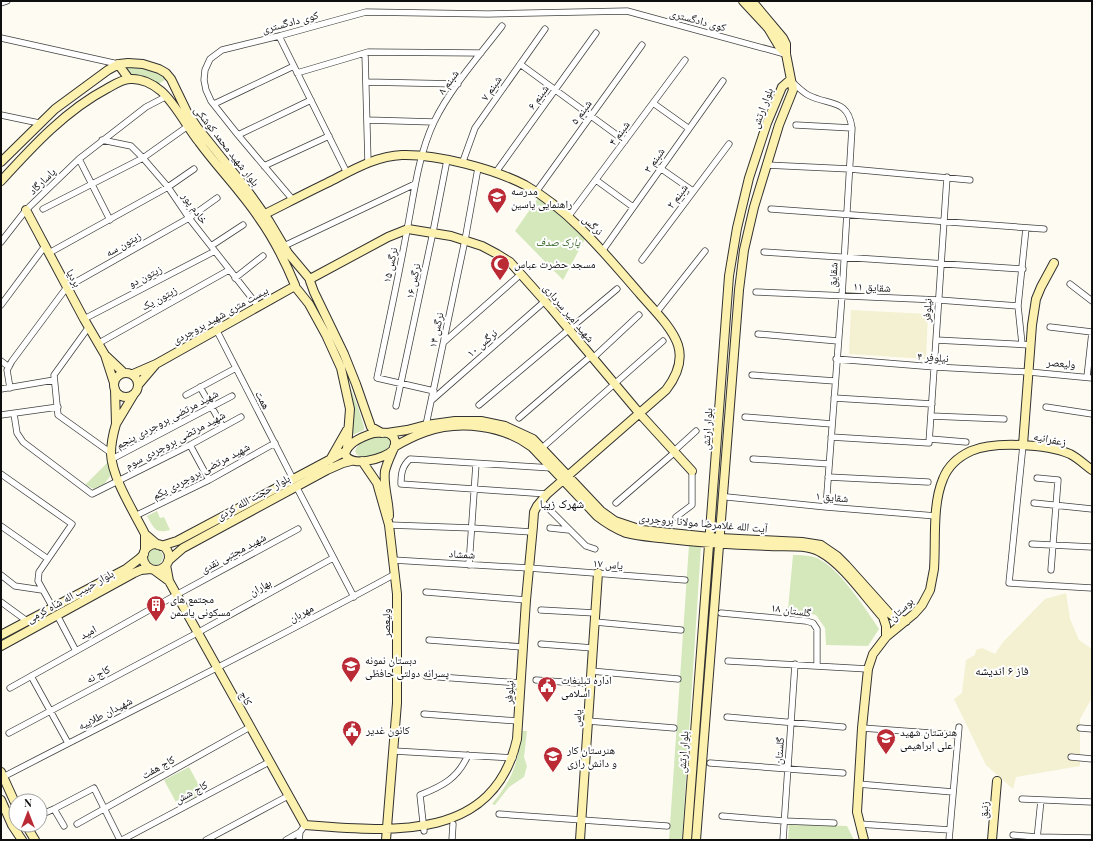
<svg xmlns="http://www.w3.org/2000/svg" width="1093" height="841" viewBox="0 0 1093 841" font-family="'Playfair Display','Noto Naskh Arabic',serif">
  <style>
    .farmland { fill: #f4f0d2 }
    .green { fill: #d4e8bc }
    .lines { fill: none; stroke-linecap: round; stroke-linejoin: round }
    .street-casing { stroke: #424242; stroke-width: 7 }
    .secondary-casing { stroke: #313131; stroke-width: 10 }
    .street { stroke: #fff; stroke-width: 5.5 }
    .secondary { stroke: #fcf1af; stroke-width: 8 }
    .labels { text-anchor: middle; stroke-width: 4; stroke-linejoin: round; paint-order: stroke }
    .street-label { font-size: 11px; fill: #0f0f0f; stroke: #fff }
    .poi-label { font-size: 11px; fill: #0f0f0f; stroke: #fff; text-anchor: start }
    .park-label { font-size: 11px; font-style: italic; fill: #316521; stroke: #fff }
    .neighbourhood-label { font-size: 12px; fill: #0f0f0f; stroke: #fff }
  </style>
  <rect width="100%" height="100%" fill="#fefcf2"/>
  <path class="farmland" d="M851,310L928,314L926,359L849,354Z
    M1066,593L1070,619L1079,640L1092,649V698L1080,719V766L1016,777L1013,789L986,765L954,699L962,693L966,660L975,655L976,650L982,648L995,654L1003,642L1045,599Z"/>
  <path class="green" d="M123,66L149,68L168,78L157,85L131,76Z
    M538,198L586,237L563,280L515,231Z
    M351,389L358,407L364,427V430L350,436L353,410Z
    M376,437H387L391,441V445C384,455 367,459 357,455L355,451C358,442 368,439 376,437Z
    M108,462L111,475L104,484L94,489L85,485Z
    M157,511L160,518L164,517L170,530C155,534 154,528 147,516Z
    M689,545L701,546L682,840H669Z
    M147 557a8 8 0 1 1 16 0a8 8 0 1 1-16 0Z
    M793,555C801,555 809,555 817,558C840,569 865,608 879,629L868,646L826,645L825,628L816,615L788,609Z
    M521,731H527L524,757L527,766L524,777L509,787L495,805L492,804C513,779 518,763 521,731Z
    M189,767L203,793L178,806L164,780Z
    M789,824L847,826L854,840H788Z"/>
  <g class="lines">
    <g class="street-casing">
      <path id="street" d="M1,3L7,1
        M279,36L347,173
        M1,38L118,64
        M365,53L368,163
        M520,64L625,141
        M297,73L368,52L481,53
        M790,80C796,85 801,91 808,95C829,106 848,98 852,128L842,296L826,507
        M366,82L458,84
        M653,103L688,128
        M214,104L294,66
        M1,115L39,123
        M367,120L434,122
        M796,125L852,128
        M238,135L311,100
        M102,140L131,146L143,158L168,187L189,218L258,306
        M79,159L110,220
        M462,164L475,128L545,29
        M766,165L850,169L970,180
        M264,166L329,136
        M660,168L693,191
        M496,172L596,33
        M596,180L633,207
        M536,192L642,45
        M293,200L238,135L211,101L206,90L204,80L205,70L210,59L222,50L279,36L366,12L488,14L627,11L785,54
        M43,209L143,158L188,126
        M771,209L1044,229
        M568,217L685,60
        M1,242L26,210L79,159L146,107L167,96
        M211,246L243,225
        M284,246L415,184
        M603,250L723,81
        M764,252L1023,269
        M49,253L168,187L194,169
        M642,260L729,144
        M235,278L263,256
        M1070,284L1092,301
        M756,292L939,300L1018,306
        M1,305L45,246
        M656,313L705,251
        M84,319L215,251
        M1050,327L1092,332
        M88,328L54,375L58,415L111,453
        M216,329L293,479
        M758,334L838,341
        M936,340L1031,345
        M444,342L521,274
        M99,343L229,270
        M1022,344L1018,306L1026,228
        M593,358L639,315
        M836,359L935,367L1029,372L1092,378
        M1,361L9,367
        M752,375L835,381
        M1087,377L1092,332
        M200,387L223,427
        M10,388L7,370L12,361L67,287L189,218L217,198
        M1,389L54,380
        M434,391L377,378C387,329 398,280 407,230C414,194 418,156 434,122C451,87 479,56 502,26
        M186,395L236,368
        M834,398L932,404
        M432,400L545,301
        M479,405L617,289
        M396,406L433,232L447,160
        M1046,407L1092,414
        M14,414L17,433L23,442L92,494L190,445L241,417
        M1,415L58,407
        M931,416L1004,419
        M745,417L832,424
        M519,418L591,356
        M426,425L465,240L478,168
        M831,437L929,443L947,177
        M930,439L966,442
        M190,445L209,480
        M1023,445L1009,583L1092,588
        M542,448L663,341
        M674,451L696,431
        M112,459L232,396
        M753,459L829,464
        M1,474L72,524L39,572L38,581L53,608
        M828,477L928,482
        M1037,478L1058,480L1051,570
        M296,486L354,597
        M547,494L401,484C401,474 402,466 410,459L552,468
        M727,497L826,507L936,516
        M541,501L586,546L595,549
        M616,503L675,452
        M1034,503L1092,509
        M135,516L209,480L275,443
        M676,517L692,505V471
        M389,525L472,528L532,532
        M1,526L48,559
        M550,528L569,530
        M1032,544L1092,547
        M393,560L529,568L685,580
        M469,565L476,464
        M1,575L15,586L42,590
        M426,592L526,600
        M1,602L27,621
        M541,610L595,613
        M721,613L806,621L813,623L817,629V666
        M57,615L76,651
        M595,622L681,630
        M429,640L523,647
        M541,644L593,648
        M728,661L868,669
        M591,671L678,679
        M31,676L68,743
        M426,676L521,683
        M536,680L590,684
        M10,688L176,595L298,529
        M424,714L518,721
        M727,717L843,727
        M588,721L674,728
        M862,728L958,735
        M1080,728L1092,729
        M9,733L197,633L333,558
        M394,751L513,758
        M1071,757L1092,759
        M710,763L843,773
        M3,777C134,709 266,645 395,574
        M858,784L953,792
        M1022,799L1092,802
        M54,809L64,826
        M499,814L667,826
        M40,815L54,809L94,788L120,840
        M722,816L784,821L834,823
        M77,824L250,727
        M859,824L950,830
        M424,831L420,795C443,786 458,778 468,755
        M1013,835L1037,837L1092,838
        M1037,839L1041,800
        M122,840L269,762
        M206,840L288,796
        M286,840L300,832
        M299,840L300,832L305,825
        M452,840L453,824
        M783,840L795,664
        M949,840L959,727"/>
    </g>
    <g class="secondary-casing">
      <path id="secondary" d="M743,1L768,28L780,48L786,54
        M118,64L129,79
        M1,162L55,109L108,70L119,64L128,63L143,64L159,69L166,73L171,79L187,112L197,127L245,187L269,221L288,253L309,278
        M1,181C33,146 66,110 108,88C115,84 123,79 130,79C141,78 153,84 161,91C175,103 187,127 199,142C218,168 241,191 259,218C274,239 285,261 295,285
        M26,210L84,319L105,355L114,383
        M310,279L388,237L408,229L451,236L482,246L497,254L510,262L551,308L640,414L692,471
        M310,281L314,292L344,354L356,384L371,427L382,433
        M297,289L309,304L326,335L341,368L350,409L347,448
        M106,356L124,373
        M156,364L295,286
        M114 385a12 12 0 1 1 24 0a12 12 0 1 1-24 0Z
        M133,374L156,364L139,384
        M115,389L116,424L134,394
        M116,424C113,434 111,444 111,454C112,478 134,512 145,534
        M374,433C382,432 393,431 395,441C395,444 395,448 393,450C385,459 350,468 345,454C348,442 364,436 374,433Z
        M387,433L407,430L426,425L455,421H481L505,426L533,439L601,511L615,521L642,530L720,538L802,542L821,545L837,556L846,565L889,613L896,618L906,621
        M1023,445L1032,325L1036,299L1041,287L1054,263
        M394,447C404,441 414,436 425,432C459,420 503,425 532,447L597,516C606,523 616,529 626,533C640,537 655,537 669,539C702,543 735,545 769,546C784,547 806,544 820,552C843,564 865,597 883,617L886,626V637
        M330,460L347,430
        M362,461L377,483L389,525L397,594V703L386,840
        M389,516C389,501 383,486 385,471C387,463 390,457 393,450
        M143 557a13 13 0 1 1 26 0a13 13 0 1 1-26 0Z
        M161,546L177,541L346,451
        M145,550V534L158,545
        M168,561L183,548L327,470L343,463L351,461
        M154,570L169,581L166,565
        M169,581L305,825C394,832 494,841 517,739L526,600L533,526L534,512L537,506L547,494L666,390C676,377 683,361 678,345C672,327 652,308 640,294C606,255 571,211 525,185C494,169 437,154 402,155C375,156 351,171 327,183C306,193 285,204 265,214
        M1,635L126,569L139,559L144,554
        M1,646L134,573L141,570L151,569
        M1,772L16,805
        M1,800L12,825L22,840
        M26,825L35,840
        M580,840L598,573
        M687,840L729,276L737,228L749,178L767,123L782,87L790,80
        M696,840L739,290L744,250L754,207L779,125L793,90L786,54V44L783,38L752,1
        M864,840L857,812L858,795L862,728L868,669L873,654L886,637L914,614L922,605L930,590L934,569C936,541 932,505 943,479C948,466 958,457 971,451C994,441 1047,444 1070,454C1078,458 1085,465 1092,470
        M992,840L997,781"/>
    </g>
    <use href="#street" class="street"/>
    <use href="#secondary" class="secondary"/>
  </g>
  <defs>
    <g id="school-pin" transform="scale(1)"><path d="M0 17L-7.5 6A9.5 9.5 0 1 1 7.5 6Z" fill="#bb2b36" stroke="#fff"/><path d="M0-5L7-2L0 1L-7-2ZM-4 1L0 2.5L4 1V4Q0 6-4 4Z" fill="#fff"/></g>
    <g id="mosque-pin" transform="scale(1)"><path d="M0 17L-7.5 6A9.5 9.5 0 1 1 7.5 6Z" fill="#bb2b36" stroke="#fff"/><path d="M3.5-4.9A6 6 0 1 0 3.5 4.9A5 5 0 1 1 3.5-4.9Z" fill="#fff"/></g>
    <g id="building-pin" transform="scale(1)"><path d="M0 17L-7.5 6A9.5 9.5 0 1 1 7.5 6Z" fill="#bb2b36" stroke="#fff"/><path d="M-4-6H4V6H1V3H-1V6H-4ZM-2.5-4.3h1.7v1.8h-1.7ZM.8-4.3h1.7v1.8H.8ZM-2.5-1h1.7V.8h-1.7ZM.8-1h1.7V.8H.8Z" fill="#fff"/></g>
    <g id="civic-pin" transform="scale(1)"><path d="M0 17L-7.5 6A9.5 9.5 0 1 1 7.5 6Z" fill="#bb2b36" stroke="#fff"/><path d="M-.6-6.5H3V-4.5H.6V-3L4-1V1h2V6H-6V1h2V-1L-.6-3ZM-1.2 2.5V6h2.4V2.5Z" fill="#fff"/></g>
  </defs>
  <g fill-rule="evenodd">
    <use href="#school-pin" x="497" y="197"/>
    <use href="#mosque-pin" x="500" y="264"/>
    <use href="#building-pin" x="156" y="605"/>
    <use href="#school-pin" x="351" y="666"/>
    <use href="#civic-pin" x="547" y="686"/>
    <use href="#civic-pin" x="352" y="730"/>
    <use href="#school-pin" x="886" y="738"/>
    <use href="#school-pin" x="553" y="756"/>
  </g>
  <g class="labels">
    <g class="street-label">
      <text transform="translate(698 20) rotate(15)" y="4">کوی دادگستری</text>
      <text transform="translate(290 22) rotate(-15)" y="4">کوی دادگستری</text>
      <text transform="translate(448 82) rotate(-54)" y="4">شبنم ۸</text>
      <text transform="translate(491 88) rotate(-55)" y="4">شبنم ۷</text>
      <text transform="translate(538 97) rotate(-54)" y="4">شبنم ۶</text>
      <text transform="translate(762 108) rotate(-69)" y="4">بلوار ارتش</text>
      <text transform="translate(581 112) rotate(-54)" y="4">شبنم ۵</text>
      <text transform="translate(619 133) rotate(-54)" y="4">شبنم ۴</text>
      <text transform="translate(227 146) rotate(52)" y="4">بلوار شهید محمد کوشکی</text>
      <text transform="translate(654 160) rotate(-55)" y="4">شبنم ۳</text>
      <text transform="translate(42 181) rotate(-44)" y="4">پاسارگاد</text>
      <text transform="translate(677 196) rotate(-53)" y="4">شبنم ۲</text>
      <text transform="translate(195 208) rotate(54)" y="4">خادم پور</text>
      <text transform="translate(593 225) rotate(44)" y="4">نرگس</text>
      <text transform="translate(123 244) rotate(-30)" y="4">زیتون سه</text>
      <text transform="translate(390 265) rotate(-78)" y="4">نرگس ۱۵</text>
      <text transform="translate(833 275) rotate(-88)" y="4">شقایق</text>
      <text transform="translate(145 276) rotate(-27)" y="4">زیتون دو</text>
      <text transform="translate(74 278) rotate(62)" y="4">بردیا</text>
      <text transform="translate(413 281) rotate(-78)" y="4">نرگس ۱۶</text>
      <text transform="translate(872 287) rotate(3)" y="4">شقایق ۱۱</text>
      <text transform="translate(159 298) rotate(-29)" y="4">زیتون یک</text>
      <text transform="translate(927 310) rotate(-86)" y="4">نیلوفر</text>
      <text transform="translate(569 313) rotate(50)" y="4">شهید امیر سرداری</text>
      <text transform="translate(220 315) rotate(-29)" y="4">بیست متری شهید بروجردی</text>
      <text transform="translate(436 330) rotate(-78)" y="4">نرگس ۱۴</text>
      <text transform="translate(482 343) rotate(-41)" y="4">نرگس ۱۰</text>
      <text transform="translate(933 357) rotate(4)" y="4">نیلوفر ۴</text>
      <text transform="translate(1061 363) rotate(5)" y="4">ولیعصر</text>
      <text transform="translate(263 400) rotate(63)" y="4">همت</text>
      <text transform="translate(167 419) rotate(-28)" y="4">شهید مرتضی بروجردی پنجم</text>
      <text transform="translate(707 429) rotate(-86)" y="4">بلوار ارتش</text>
      <text transform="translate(1050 439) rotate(11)" y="4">زعفرانیه</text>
      <text transform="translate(175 440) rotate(-28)" y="4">شهید مرتضی بروجردی سوم</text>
      <text transform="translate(201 471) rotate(-28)" y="4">شهید مرتضی بروجردی یکم</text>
      <text transform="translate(253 497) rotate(-29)" y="4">بلوار حجت الله کردی</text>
      <text transform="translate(832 497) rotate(5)" y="4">شقایق ۱</text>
      <text transform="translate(703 523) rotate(5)" y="4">آیت الله غلامرضا مولانا بروجردی</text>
      <text transform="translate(233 553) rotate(-28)" y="4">شهید مجتبی نقدی</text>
      <text transform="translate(462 554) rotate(3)" y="4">شمشاد</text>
      <text transform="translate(608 564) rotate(5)" y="4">یاس ۱۷</text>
      <text transform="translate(260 587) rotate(-29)" y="4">بهاران</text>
      <text transform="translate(70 596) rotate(-29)" y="4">بلوار حبیب اله شاه کرمی</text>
      <text transform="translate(901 609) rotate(-43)" y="4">بوستان</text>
      <text transform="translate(791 610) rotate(8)" y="4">گلستان ۱۸</text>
      <text transform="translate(301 613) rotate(-28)" y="4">مهربان</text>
      <text transform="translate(386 623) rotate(-90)" y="4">ولیعصر</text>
      <text transform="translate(88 632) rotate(-29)" y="4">امید</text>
      <text transform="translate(98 674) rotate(-28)" y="4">کاج نه</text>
      <text transform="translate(509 692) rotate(-86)" y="4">نیلوفر</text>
      <text transform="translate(246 698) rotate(61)" y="4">کاج</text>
      <text transform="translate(105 713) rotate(-27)" y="4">شهیدان طلاییه</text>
      <text transform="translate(577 718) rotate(-86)" y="4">یاس</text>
      <text transform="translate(779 751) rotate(-86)" y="4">گلستان</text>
      <text transform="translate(683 752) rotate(-86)" y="4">بلوار ارتش</text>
      <text transform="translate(158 767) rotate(-29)" y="4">کاج هفت</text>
      <text transform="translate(191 792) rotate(-28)" y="4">کاج شش</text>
      <text transform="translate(984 810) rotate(-86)" y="4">زنبق</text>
    </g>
    <g class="poi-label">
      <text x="511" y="195">مدرسه<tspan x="511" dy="13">راهنمایی یاسین</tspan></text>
      <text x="514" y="268">مسجد حضرت عباس</text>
      <text x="170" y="603">مجتمع های<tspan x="170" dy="13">مسکونی یاسمن</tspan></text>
      <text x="365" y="664">دبستان نمونه<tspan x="365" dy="13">پسرانه دولتی حافظی</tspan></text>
      <text x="561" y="684">اداره تبلیغات<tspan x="561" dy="13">اسلامی</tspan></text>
      <text x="366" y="734">کانون غدیر</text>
      <text x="900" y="736">هنرستان شهید<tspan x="900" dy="13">علی ابراهیمی</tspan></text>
      <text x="567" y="754">هنرستان کار<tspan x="567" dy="13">و دانش رازی</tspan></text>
    </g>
    <g class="park-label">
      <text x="558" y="246">پارک صدف</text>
    </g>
    <g class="neighbourhood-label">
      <text x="562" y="508">شهرک زیبا</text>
      <text x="1002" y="675">فاز ۶ اندیشه</text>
    </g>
  </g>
  <rect width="1093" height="841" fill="none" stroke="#0f0f0f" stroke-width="4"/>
  <g transform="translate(28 813)"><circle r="19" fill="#ffffff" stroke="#9f9f9f"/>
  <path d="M0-3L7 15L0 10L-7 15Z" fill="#bb2b36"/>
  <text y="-6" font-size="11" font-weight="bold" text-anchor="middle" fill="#0f0f0f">N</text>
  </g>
</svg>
